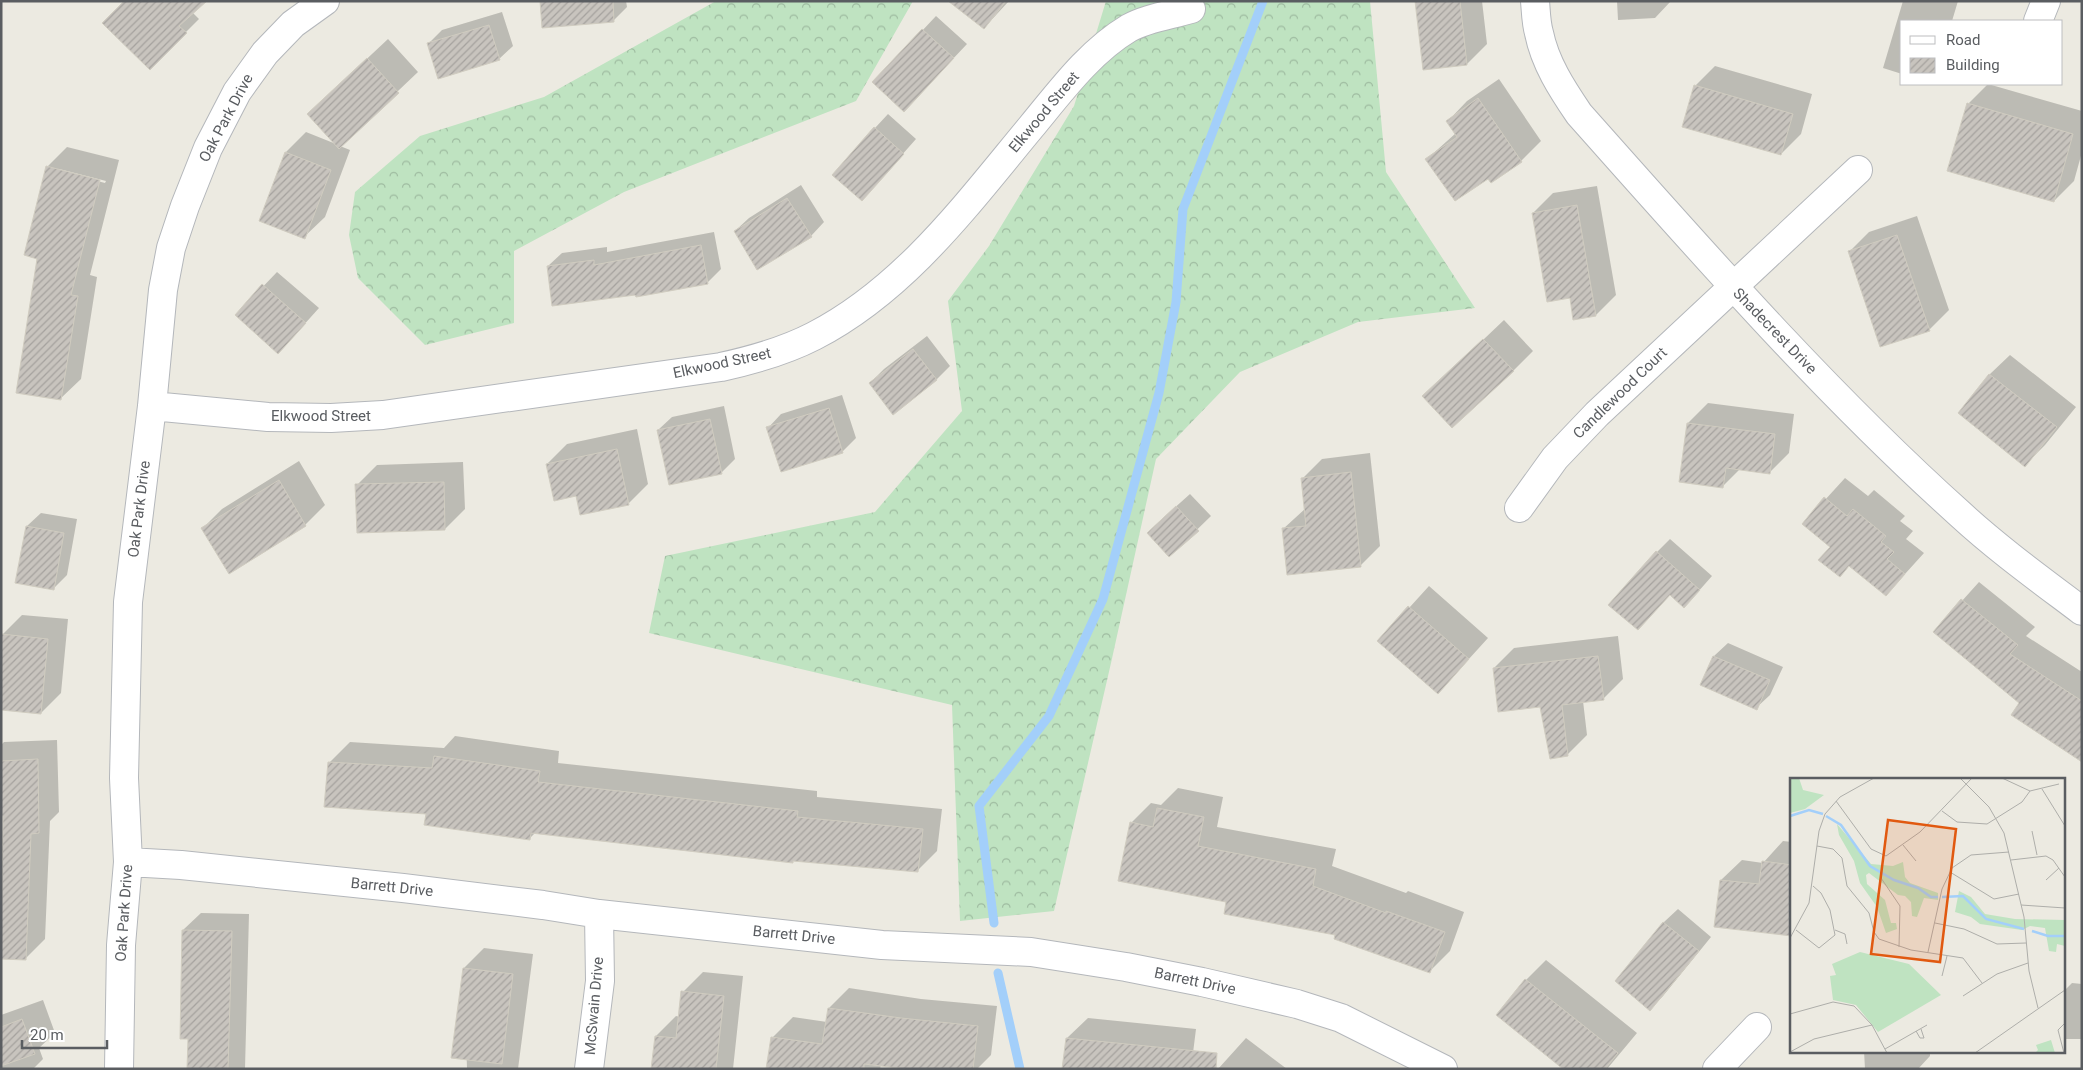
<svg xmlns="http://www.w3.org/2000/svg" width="2083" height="1070" viewBox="0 0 2083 1070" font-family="Roboto,sans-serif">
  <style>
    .forest { fill: url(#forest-crowns) }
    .shadow { fill: #0003; fill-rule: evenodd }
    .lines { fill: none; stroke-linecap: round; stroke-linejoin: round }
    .stream { stroke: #a3cffa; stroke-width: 9 }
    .building { fill: url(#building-hatch); stroke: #d0ccc0 }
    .minor-casing { stroke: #b4b7bb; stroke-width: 30 }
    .minor { stroke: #fff; stroke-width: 28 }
    .labels { text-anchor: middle; stroke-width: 4; stroke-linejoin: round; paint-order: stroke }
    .street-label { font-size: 15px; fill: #5a5d61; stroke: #fff }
    .inset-river { fill: none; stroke: #a3cffa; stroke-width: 2.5 }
    .inset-road { fill: none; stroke: #aeaeaa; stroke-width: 1 }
    .view { fill: #e15910; fill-opacity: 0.15; stroke: #e15910; stroke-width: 2.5 }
    .inset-edge { fill: none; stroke: #5a5d61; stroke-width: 2.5 }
  </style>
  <defs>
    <pattern id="forest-crowns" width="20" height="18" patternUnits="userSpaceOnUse" patternTransform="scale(1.25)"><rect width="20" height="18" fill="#bfe3c1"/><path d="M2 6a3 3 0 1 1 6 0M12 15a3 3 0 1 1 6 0" fill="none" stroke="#9ebba0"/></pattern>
    <pattern id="building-hatch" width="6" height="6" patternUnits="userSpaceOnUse" patternTransform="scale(1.25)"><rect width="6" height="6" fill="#c8c4be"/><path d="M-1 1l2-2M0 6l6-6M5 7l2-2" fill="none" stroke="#a5a29e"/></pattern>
  </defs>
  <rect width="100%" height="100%" fill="#eceae1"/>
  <path class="forest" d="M716,1H913L856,101L624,192L514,251V323L425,345L358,278L349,235L355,192L420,136L544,97Z
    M1106,1H1370L1386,172L1475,308L1358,322L1240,372L1156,459L1111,663L1054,911L960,921L952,705L649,633L665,556L875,512L962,411L948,301L989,246L1074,106Z"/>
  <path class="shadow" d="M541,1H626L627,7L613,21Z
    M950,1H1009L984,28Z
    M1416,1H1482L1487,44L1467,64Z
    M1617,1H1671L1655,18L1618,20Z
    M1903,1H1958L1952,21H1902V74L1883,68Z
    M192,12L199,19L150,68L104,23Z
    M502,12L513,46L499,59L429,43L442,30Z
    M936,16L967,44L917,97L874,82Z
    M388,39L418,72L340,146L350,150L325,217L304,237L260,220L286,152L306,132L336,144L308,114Z
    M1715,66L1812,94L1801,134L1781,154L1695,86Z
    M1499,79L1541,141L1521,161L1488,177L1427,159L1456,133L1448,121L1467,101Z
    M1988,84L2082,111V152L2074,181L2054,201L1968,104Z
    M888,114L916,139L862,200L875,128Z
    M67,147L119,160L90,275L97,277L81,379L60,399L39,258L47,167ZM59,169L106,181L105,183L59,171Z
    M801,185L824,222L811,236L735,231L749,218Z
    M1597,186L1616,295L1596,315L1533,213L1553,193Z
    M1917,216L1949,310L1929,330L1849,252L1869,232Z
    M714,232L721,269L707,283L636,294L548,266L562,253L607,247V252Z
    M277,272L319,308L292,338L236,315Z
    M1504,320L1533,351L1513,371L1424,396Z
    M927,336L950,366L936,380L870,383L884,369Z
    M2010,355L2076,407L2045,445L2025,465L1960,413L1990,374Z
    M842,395L856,438L842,452L768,428L781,414Z
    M1708,403L1794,414L1789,453L1769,473L1740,469L1722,487L1680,481L1688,423Z
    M724,406L735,459L721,473L658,430L672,417Z
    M637,429L648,484L628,504L577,495L547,464L567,444Z
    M1370,453L1380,546L1360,566L1283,529L1306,508L1302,479L1322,459Z
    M299,461L325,505L305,525L229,572L202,529L222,509Z
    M463,462L465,509L445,529L357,485L377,465Z
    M1845,478L1868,496L1874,490L1905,516L1900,521L1913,531L1906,539L1924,553L1886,595L1803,524Z
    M1190,494L1211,516L1170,556L1162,519Z
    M41,513L77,519L67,575L54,588L27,526Z
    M1670,539L1712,576L1697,593L1657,552Z
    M1979,582L2035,627L2026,636L2082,672V760L2020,703L1935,631Z
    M1429,586L1488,638L1438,693L1379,641Z
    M22,615L68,619L61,693L41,713L2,635Z
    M1618,636L1623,679L1603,699L1583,701L1587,735L1567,755L1541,706L1494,668L1514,648Z
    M1728,643L1783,667L1770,695L1756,708L1702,685L1714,656Z
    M455,736L559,751L558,763L817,791V797L942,809L937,851L917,871L536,832L529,839L427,812L330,762L350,742L444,748Z
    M57,740L59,812L50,821L45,939L25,959L1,958V850L4,847V814L1,815V745L4,742Z
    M1178,788L1223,797L1217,827L1336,849L1332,866L1406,893L1408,891L1464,912L1450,951L1430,971L1337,934L1227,901L1131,823L1151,803L1161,805Z
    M1783,841L1792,842V934L1721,880L1742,860L1763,863Z
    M1678,909L1711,937L1663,996L1650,1009L1616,981L1664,922Z
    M201,913L249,914L245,1069H189L190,1038L183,930Z
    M484,948L533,954L518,1069H467L464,968Z
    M1546,960L1637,1033L1607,1069H1565L1526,980Z
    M703,972L743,976L733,1069H652L656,1036L676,1016L680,1017L683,992Z
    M2072,983L2082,984V1039H2064V991Z
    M849,988L921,999L997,1006L991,1055L977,1069H917L881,1065L880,1069H768L773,1037L793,1017L827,1022L829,1008Z
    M43,1000L55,1033L39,1048L43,1059L33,1069H1V1015Z
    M1088,1018L1196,1029L1191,1069L1067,1038Z
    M1246,1038L1287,1069H1218Z
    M1864,1051H1930V1056L1918,1069H1865Z"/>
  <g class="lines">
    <path class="stream" d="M994,923L979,806L1049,716L1103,599L1159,393L1176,302L1183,209L1263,1
      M998,973L1020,1069"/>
  </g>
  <path class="building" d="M124,1H207L179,26L187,33L150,70L102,23Z
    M540,1H613L614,22L542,28Z
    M948,1H1006L984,29Z
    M1415,1H1460L1467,65L1423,70Z
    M489,25L500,60L438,79L427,43Z
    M922,29L954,58L904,112L872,82Z
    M367,58L399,93L339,149L307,114Z
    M1694,85L1793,114L1781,155L1682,127Z
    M1478,98L1522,162L1491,183L1488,179L1455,201L1425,159L1457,137L1446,121Z
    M1967,103L2073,134L2054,202L1947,171Z
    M874,127L904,154L862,201L832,175Z
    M285,152L331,170L305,239L259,221Z
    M46,166L100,180L71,295L78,296L61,400L16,393L37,259L24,255Z
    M787,198L812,237L757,270L734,231Z
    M1577,205L1596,316L1573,320L1570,298L1547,302L1532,213Z
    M1897,235L1930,331L1880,347L1848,251Z
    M701,245L708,284L636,297L635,295L552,306L547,266L594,260V265Z
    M262,284L306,323L278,354L235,315Z
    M1483,339L1514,371L1452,428L1422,396Z
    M913,349L937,380L893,415L869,383Z
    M1989,374L2057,427L2025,467L1958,413Z
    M829,408L843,453L781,472L766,427Z
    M710,419L722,474L669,485L657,430Z
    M1687,423L1775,434L1770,474L1726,468L1723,488L1679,482Z
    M617,449L629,505L580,515L576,496L554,501L546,464Z
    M1351,472L1361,567L1287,575L1282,528L1306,526L1301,478Z
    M279,480L306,526L229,574L201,528Z
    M444,482L445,530L357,533L355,484Z
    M1824,497L1847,516L1853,509L1886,536L1881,542L1894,552L1887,559L1905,574L1886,596L1849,566L1840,577L1818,560L1830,547L1802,524Z
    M1176,506L1199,531L1169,557L1147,533Z
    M26,526L64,533L54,590L15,583Z
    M1656,551L1700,590L1684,608L1670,595L1638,630L1608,605Z
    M1961,599L2018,645L2010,654L2082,701V762L2011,715L2019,703L1933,632Z
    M1408,606L1469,659L1438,694L1377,641Z
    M1,634L48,639L41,714L1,710Z
    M1598,656L1604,700L1562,705L1568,756L1550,759L1540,707L1498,712L1493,668Z
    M1713,656L1770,680L1757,710L1700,685Z
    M434,756L540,771L538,782L798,811L797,817L923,829L918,872L793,861V863L531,833L530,840L424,825L426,814L324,807L328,762L432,768Z
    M38,759L39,833L31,834L26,960L1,959L3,816H1V761Z
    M1157,808L1204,817L1198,846L1316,869L1313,886L1386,913V911L1445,932L1430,973L1334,939L1335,935L1224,914L1226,902L1118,881L1130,822L1153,827Z
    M1762,861L1792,865V936L1714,927L1720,880L1759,884Z
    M1663,922L1699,951L1650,1011L1615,981Z
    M182,930L232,931L228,1069H187L188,1039H180Z
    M463,968L513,974L502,1064L451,1058Z
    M1525,979L1618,1053L1605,1069H1563L1496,1015Z
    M681,991L724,996L716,1069H651L655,1036L676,1038Z
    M828,1008L901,1018L978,1026L973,1069H906L864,1064V1069H766L771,1037L822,1044Z
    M22,1019L35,1054L1,1066V1027Z
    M1066,1038L1217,1053L1216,1069H1062Z"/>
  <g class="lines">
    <g class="minor-casing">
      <path id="minor" d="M1535,1C1536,12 1536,23 1539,33C1545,63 1562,89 1579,114C1701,251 1823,391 1960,514C1998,549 2041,580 2082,611
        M2038,21L2046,1
        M152,406L268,417L331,418L383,415L721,367C753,360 785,351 814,336C905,289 967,204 1031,127C1060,92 1089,52 1129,28C1147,18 1171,15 1191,9
        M1519,508L1555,458L1597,414L1858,170
        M128,862L181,865L403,888L543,905L599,914L882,945L1031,952L1126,967L1202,982L1297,1004L1341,1018L1443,1069
        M119,1069L121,945L128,862L124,778L128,602L152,406L163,290L171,248L185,206L208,148L237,92L265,53L293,24L325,1
        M589,1069L600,981L599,914
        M1717,1069L1757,1027"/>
    </g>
    <use href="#minor" class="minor"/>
  </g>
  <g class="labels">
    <g class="street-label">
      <text transform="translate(1044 112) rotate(-50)" y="5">Elkwood Street</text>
      <text transform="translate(226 118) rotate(-62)" y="5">Oak Park Drive</text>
      <text transform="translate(1775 331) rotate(46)" y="5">Shadecrest Drive</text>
      <text transform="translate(722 363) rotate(-12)" y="5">Elkwood Street</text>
      <text transform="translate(1620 393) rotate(-44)" y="5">Candlewood Court</text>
      <text x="321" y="421">Elkwood Street</text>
      <text transform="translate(139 509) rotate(-83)" y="5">Oak Park Drive</text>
      <text transform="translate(392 887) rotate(6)" y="5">Barrett Drive</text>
      <text transform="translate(124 913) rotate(-86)" y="5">Oak Park Drive</text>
      <text transform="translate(794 935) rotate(6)" y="5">Barrett Drive</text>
      <text transform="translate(1195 981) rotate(12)" y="5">Barrett Drive</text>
      <text transform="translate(594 1006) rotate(-85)" y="5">McSwain Drive</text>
    </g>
  </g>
  <g transform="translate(1790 778)">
    <rect width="275" height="275" fill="#eceae1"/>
    <path d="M1,0H9L13,12L34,17L15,31L0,35ZM47,46L81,86L103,88L113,84L115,99L120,105L148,115V122L134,120L127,139L122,138L121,124L115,118L108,117L79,95L76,97L77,106L95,122L101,145H106L107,151L96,155L87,129L70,105L64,83L49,57ZM169,113L181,119L195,136L225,141L275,142V168L267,166L266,174L259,173L255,150L240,148L232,152L190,146L181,139L165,134ZM261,262L265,275H245L248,272L246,267Z" fill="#bfe3c1"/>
    <path d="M70,174L119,186L151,217L88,254L66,227L43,222L40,198L46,197L42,186Z" fill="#bfe3c1"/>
    <path class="inset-river" d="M0,38L19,32L33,36M36,38L51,47L80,88L104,102L128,110L141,119H148M152,119L173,118L196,141L234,151M242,153L258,158H275"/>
    <path class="inset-road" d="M170,0L199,29L214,55L234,139L239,193L248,230M212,0L240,13L269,6M252,11L275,48M46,23L81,71L96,78L130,54L182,0M152,33L167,44L197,46L232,24L240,13M242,53L247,77M113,67L126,83M27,68L43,71L52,80L57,108L79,135L84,154L89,161L121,172L173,180L192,205M221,82L256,78L263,82L275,99M160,94L204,121L229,116M91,100L110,128L109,169M256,102L269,90M231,127L275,130M145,145L174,151L207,166L236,165M6,152L29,170L45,157L40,132L31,115L23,108M45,152L55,156L57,166M0,160L19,125L29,53L35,36L50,19L84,0M138,174L152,111L162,90L181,77L219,74M152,198L157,178M173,218L207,196L238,185M0,236L43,224L64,228L82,247L97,275M126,253L130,260H134L131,251M95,271L137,247M0,274L24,261L82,247M185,275L275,212M274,275L268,252L275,245"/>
    <path class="view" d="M98,42L166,51L150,184L81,176Z"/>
    <rect width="275" height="275" class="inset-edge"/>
  </g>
  <rect width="2083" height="1070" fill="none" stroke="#5a5d61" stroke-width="5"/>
  <rect x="1900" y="20" width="162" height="65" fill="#ffffff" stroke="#bdbec0"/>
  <rect x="1910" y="36" width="25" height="8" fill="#ffffff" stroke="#bdbec0"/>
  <text x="1946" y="45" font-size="15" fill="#5a5d61">Road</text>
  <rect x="1910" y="58" width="25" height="15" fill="url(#building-hatch)" stroke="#bdbec0"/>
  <text x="1946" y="70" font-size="15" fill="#5a5d61">Building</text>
  <path d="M22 1040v8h85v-8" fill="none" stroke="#5a5d61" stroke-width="2.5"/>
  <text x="30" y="1040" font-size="15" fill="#5a5d61" stroke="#ffffff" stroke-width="4" paint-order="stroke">20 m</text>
</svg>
